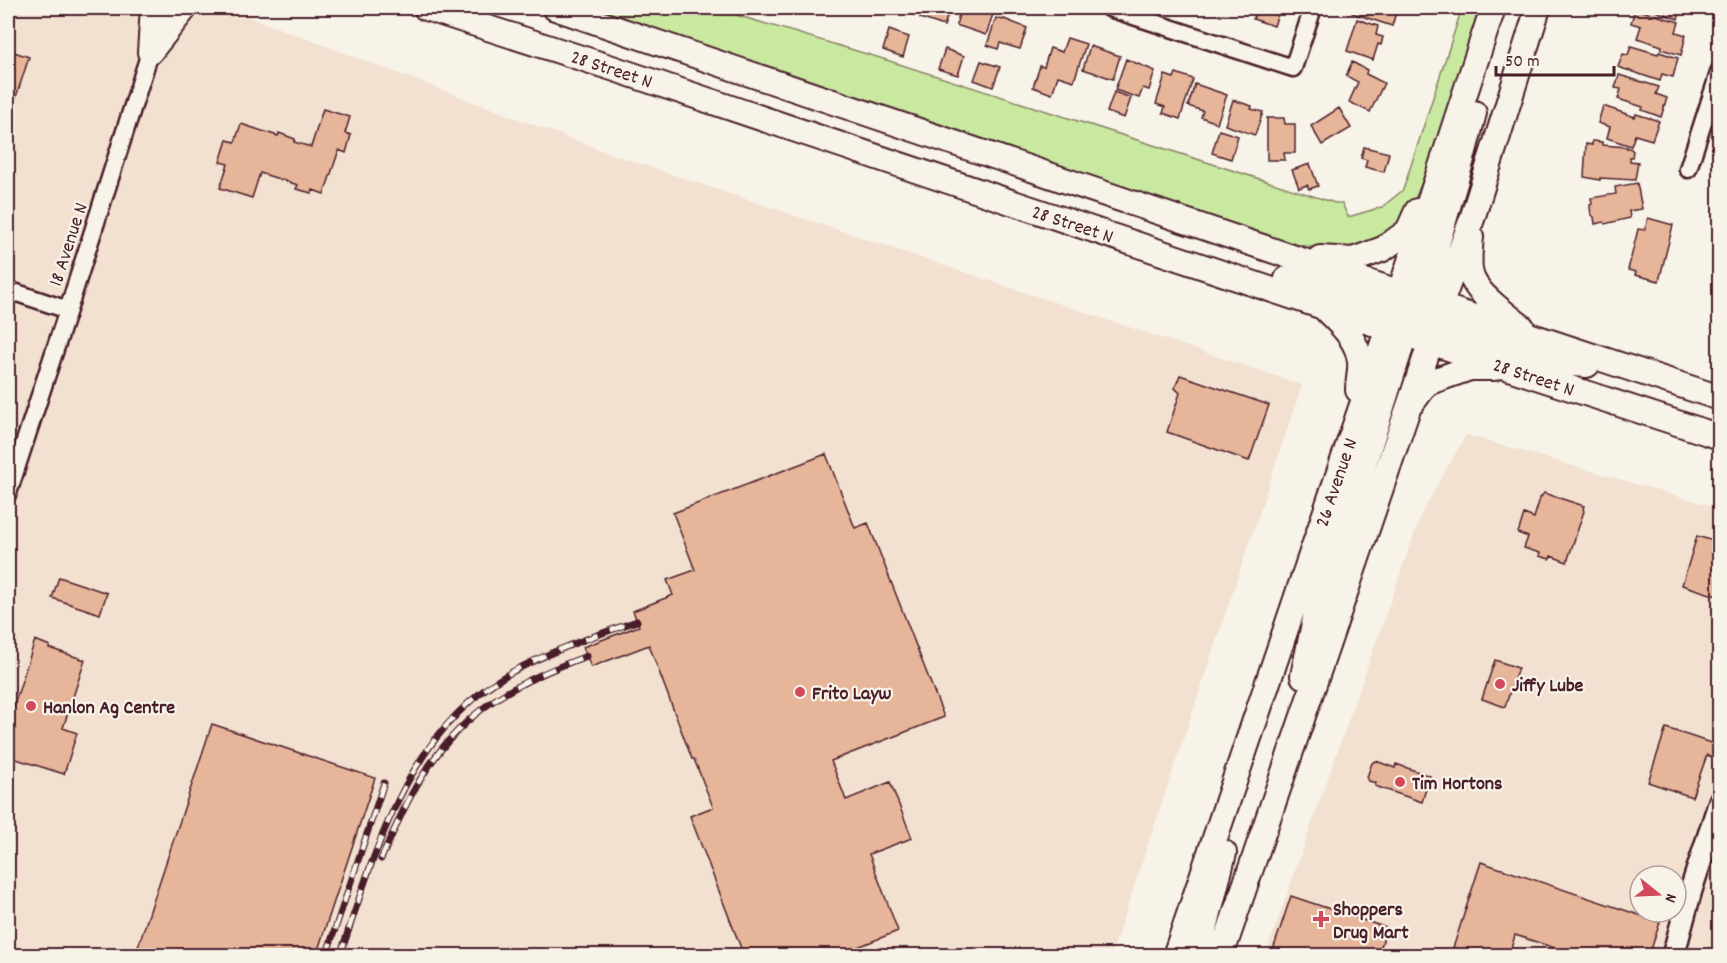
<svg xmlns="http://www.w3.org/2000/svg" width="1727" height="963" viewBox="0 0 1727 963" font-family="Dekko,sans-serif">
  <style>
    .built { fill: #f2e0d0; fill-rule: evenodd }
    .green { fill: #c9e9a1; stroke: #8a8466; stroke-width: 1.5 }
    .building { fill: #e7b599; stroke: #4a1f2b; stroke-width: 1.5 }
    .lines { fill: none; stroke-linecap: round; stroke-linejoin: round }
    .minor-casing { stroke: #4a1f2b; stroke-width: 21 }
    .tertiary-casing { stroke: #4a1f2b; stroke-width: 26 }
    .secondary-casing { stroke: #4a1f2b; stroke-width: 28 }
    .minor { stroke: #f7f3e8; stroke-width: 16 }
    .tertiary { stroke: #f7f3e8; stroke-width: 21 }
    .secondary { stroke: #f7f3e8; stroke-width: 24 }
    .rail-casing { stroke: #4a1f2b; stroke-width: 7 }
    .rail { stroke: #f7f3e8; stroke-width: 4.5; stroke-dasharray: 14; stroke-linecap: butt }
    .poi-dot { fill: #d1495b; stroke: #f7f3e8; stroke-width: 2 }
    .labels { text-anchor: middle; stroke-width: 4.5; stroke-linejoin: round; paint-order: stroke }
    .street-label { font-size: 20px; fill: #4a1f2b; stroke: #f7f3e8 }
    .poi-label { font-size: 20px; font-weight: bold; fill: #4a1f2b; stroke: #f7f3e8; text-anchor: start }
  </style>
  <rect width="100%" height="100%" fill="#f7f3e8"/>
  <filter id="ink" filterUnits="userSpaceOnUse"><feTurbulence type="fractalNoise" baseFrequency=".0167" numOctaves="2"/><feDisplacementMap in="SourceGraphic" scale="12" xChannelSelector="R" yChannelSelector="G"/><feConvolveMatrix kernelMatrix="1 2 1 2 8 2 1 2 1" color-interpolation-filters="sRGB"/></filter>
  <g filter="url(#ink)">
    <path class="built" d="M8,8H225L614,155L1302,385L1111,955H8Z
      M1466,435L1719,508V955L1265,956L1422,512ZM1640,876H1676V912H1640Z"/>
    <path class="green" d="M583,8H713L880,58L1335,203H1342L1348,217L1382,207L1403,190L1462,8H1489L1426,172L1403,228L1353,255L1289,243Z"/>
    <path class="building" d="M893,8H917L915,15Z
      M923,8H950L944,26L920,18Z
      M961,8H973L993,14L986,35L956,25Z
      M1228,8H1245L1244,13Z
      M1257,8H1280L1274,26L1253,19Z
      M1354,8H1393L1397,9L1392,26L1352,13Z
      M1646,8H1697L1694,15L1681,11L1678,19Z
      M1635,9L1679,22L1676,32L1686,35L1681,55L1661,49L1662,46L1637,38L1641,26L1631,23Z
      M996,18L1003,20L1004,19L1027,28L1020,49L1000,43L998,49L987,45Z
      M1357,19L1378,26L1376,35L1383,37L1381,45L1378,44L1373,60L1347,51Z
      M889,30L909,37L903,57L883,50Z
      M1067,38L1086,44L1074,81L1058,76L1052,94L1033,87L1040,66L1044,67L1050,48L1062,52Z
      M1090,46L1120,56L1113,79L1083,69Z
      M1631,46L1658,54L1659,52L1678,58L1673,77L1662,74L1660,81L1618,67L1623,54L1628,55Z
      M945,49L964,56L958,75L938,69Z
      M8,50L29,57L8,122Z
      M1126,59L1155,71L1149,90L1143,88L1139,98L1115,90Z
      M981,61L1000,67L993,87L974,80Z
      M1352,62L1367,70L1366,74L1384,83L1370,112L1349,102L1358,82L1346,76Z
      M1176,73L1193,79L1180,119L1163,113L1165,107L1156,104L1165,75L1174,78Z
      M1619,75L1659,87L1656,94L1667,98L1661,117L1642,110L1643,107L1618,99L1621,89L1615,88Z
      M1195,84L1227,95L1217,123L1201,117L1203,111L1188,106Z
      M1114,92L1131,98L1124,118L1107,112Z
      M1233,100L1252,106L1251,109L1263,112L1255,135L1225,125Z
      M1603,106L1635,117L1636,114L1659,121L1652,140L1635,135L1631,146L1607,138L1610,127L1598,123Z
      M1339,108L1351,128L1322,145L1311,126Z
      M323,109L350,117L345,133L351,135L346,153L339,150L324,194L313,190L312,193L296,189L298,185L260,173L252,198L220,188L228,164L220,162L227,140L235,142L241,124L278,136L279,133L295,139L294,142L311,147Z
      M1267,118H1284L1285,124H1295V153H1284L1285,160H1267Z
      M8,124L17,128L8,155Z
      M1219,130L1238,136L1231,159L1212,153Z
      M1592,141L1602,142V145L1627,147V148H1630L1633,151L1632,157H1630V161L1638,162L1635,180L1600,178V180L1584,177L1586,144L1592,145Z
      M1364,147L1389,153L1384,172L1365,167L1367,160L1361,158Z
      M1310,164L1318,186L1309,189L1307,185L1299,188L1292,170Z
      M1637,183L1642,209L1629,211L1630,218L1605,224L1604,222L1595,224L1594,217L1591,214L1590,208V205L1592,204L1591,198L1616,194L1615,187Z
      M1648,218L1673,225L1659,281L1635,275L1636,272L1628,270L1638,229L1645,230Z
      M1180,375L1269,405L1249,461L1167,432L1180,393L1175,388Z
      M826,454L855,528L868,523L944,717L831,761L846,800L890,782L912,838L869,854L898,931L835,956H744L690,816L713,807L694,759H692L649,645L591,667L583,647L639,626L633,611L673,595L667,580L695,570L673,513Z
      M1544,493L1584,506L1583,509L1584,511L1567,562L1551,556L1550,559L1539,556L1540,553L1524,548L1528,537L1518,533L1524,514L1534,518L1540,498Z
      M1697,536L1720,543V597L1682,585Z
      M59,577L107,593L100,614L52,598Z
      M35,640L50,646L49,648L85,660L63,728L77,733L64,774L13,758V761L8,759V724Z
      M1495,660L1518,668L1505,707L1482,699Z
      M212,724L375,778L316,956H135Z
      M1666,728L1720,746L1718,759L1707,755L1692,797L1648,782Z
      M1376,761L1395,768L1396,764L1430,776L1422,802L1375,786L1376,783L1369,781L1367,777L1372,763Z
      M1481,862L1660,922L1649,956H1579L1515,935L1509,956H1466L1452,951Z
      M1291,896L1387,928L1378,956H1271Z
      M939,948L942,956H920Z"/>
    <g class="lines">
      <g class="minor-casing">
        <path id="minor" d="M1109,8L1293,68L1313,8
          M1688,169L1720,70
          M8,290L68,310
          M8,493L68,310L153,43"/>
      </g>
      <g class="tertiary-casing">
        <path id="tertiary" d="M1673,956L1691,890L1720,801"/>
      </g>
      <g class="secondary-casing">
        <path id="secondary" d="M426,8L612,68L1323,307L1720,437
          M555,8L1286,255L1720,398
          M150,52L185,8
          M150,52L153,8
          M1471,237C1470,250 1467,268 1473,280C1481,297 1507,315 1522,327
          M1320,258L1353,260L1383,249L1408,231L1417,211
          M1287,279L1394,308L1410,310
          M1327,311C1341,325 1358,340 1360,362C1361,371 1358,381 1358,390
          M1423,317L1422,301L1424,289L1462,159L1474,113
          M1441,328L1560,363L1587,365
          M1412,403L1427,383L1470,368H1494
          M1303,676L1316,614L1400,350L1407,318
          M1175,956L1388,328L1493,8
          M1198,956L1224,853
          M1221,956L1436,327L1440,306L1472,219L1538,8"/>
      </g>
      <use href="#minor" class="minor"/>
      <use href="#tertiary" class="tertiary"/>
      <use href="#secondary" class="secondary"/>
      <g class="rail-casing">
        <path id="rail" d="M381,859C395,829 407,799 425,772C466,708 518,681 587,656
          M326,956L384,783
          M340,956C375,852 407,731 510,673C550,651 594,636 637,621"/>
      </g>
      <use href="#rail" class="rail"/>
    </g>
  </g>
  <g class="poi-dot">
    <circle cx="1500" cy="684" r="6"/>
    <circle cx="800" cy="692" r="6"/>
    <circle cx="31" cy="706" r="6"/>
    <circle cx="1400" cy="782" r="6"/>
    <path d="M1318 910h6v6h6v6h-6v6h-6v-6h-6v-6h6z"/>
  </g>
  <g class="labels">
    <g class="street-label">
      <text transform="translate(612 68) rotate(18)" y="7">28 Street N</text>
      <text transform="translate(1073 223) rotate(18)" y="7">28 Street N</text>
      <text transform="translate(67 244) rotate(-72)" y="7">18 Avenue N</text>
      <text transform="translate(1534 376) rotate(18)" y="7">28 Street N</text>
      <text transform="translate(1335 482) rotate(-71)" y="7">26 Avenue N</text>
    </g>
    <g class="poi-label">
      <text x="1512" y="691">Jiffy Lube</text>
      <text x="812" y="699">Frito Layw</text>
      <text x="43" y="713">Hanlon Ag Centre</text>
      <text x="1412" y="789">Tim Hortons</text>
      <text x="1333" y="915">Shoppers<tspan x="1333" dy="23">Drug Mart</tspan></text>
    </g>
  </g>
  <rect width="1727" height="963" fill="none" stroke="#f7f3e8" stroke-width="30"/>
  <rect x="15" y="15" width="1697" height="933" fill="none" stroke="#4a1f2b" stroke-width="2" filter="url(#ink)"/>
  <g transform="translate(1658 894) rotate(108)"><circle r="28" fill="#f7f3e8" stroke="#b29e9c" stroke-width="1.5"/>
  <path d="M0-4.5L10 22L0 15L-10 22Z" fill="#d1495b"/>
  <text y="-9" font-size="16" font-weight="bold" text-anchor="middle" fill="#4a1f2b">N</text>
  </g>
  <path d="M1496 66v9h118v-9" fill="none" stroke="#4a1f2b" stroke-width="3"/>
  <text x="1505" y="66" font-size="18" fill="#4a1f2b" stroke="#f7f3e8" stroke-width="4.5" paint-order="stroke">50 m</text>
</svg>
